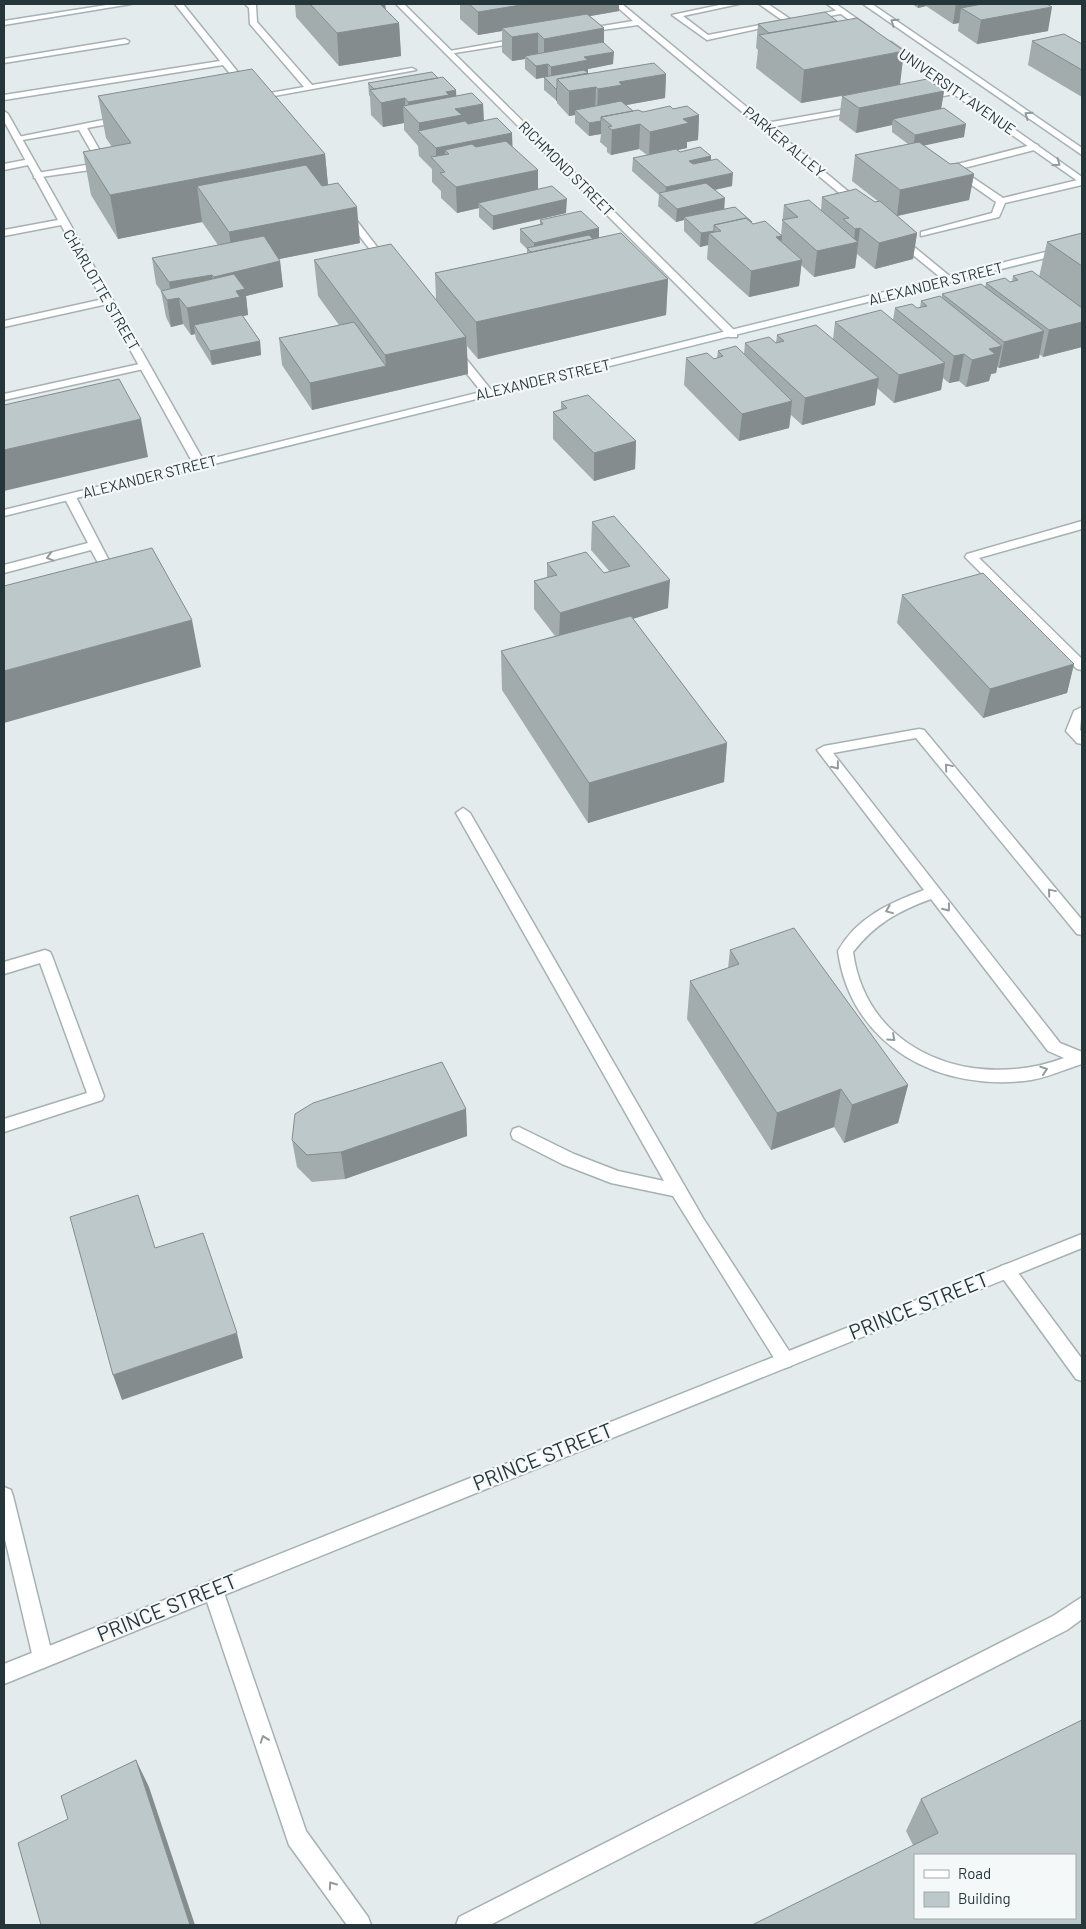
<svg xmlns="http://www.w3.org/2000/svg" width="1086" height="1929" viewBox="0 0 1086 1929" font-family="Barlow,sans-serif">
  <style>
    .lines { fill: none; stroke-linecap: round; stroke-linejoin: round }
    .lane-casing { stroke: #a7b1b3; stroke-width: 3 }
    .street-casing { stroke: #a7b1b3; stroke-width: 3 }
    .secondary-casing { stroke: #a3b3b6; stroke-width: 3 }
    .lane { fill: #fff; fill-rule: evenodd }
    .street { fill: #fff; fill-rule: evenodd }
    .secondary { fill: #fff; fill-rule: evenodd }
    .wall { fill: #a2acad }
    .shaded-wall { fill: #848c8d }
    .building { fill: #bcc8c9; stroke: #848c8d; fill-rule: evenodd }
    .oneway { stroke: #929a9d }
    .labels { text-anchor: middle; stroke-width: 4.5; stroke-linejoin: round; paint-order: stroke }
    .far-street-label { font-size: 15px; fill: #25363b; stroke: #f4f8f8 }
    .near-street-label { font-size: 21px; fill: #25363b; stroke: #f4f8f8 }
  </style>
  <rect width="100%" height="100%" fill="#e4ebec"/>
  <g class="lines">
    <g class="lane-casing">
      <path id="lane" d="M175,4H183L250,87V91H244L223,65L4,100V95L220,61Z
        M245,4L256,5L257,22L312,85L412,68L416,70L252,100V96L304,87L250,24L249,8Z
        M614,4H622L766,123L863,106L864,108L860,111L771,127L862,203V207H856L638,25L581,33L580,31L584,29L633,21Z
        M724,4H739L683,16L708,35L776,22L780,24L707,40L672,15Z
        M759,4H768L793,21L786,23Z
        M842,9L846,11L845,13L809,20L805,18Z
        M522,38L526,40L525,42L448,54L444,52Z
        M125,39L129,41L128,43L4,63V59Z
        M955,88L958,89V93L924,100L920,97Z
        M123,116L127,119L126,121L87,128L108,165L104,168L34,178V174L37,173L98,163L79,130L17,141L13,138Z
        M1035,144L1038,145V149L960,169L1003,198L1082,179V185L1005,203L999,217L921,236V232L992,213L996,202L950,170V166Z
        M30,159L34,162L33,164L4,170V164Z
        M344,212H350L388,261V265H382L344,216Z
        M896,237H902L952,278V282H946L896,241Z
        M108,298L112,299V303L4,327V321Z
        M455,349L459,350L492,391V395H484L451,354L450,352Z
        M144,363L148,364V368L4,400V394Z
        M70,494L76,497L118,578L116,581H108L91,550L4,573V565L88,543L64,497Z
        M1082,521V529L979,558L1082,659V670L1077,669L965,557L967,554Z
        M1082,707L1080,730L1082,732V744L1077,743L1066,731L1074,711Z
        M919,729L924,730L1082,920V935L1077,934L916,738L833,753L1060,1043L1082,1052V1064C1065,1069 1049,1077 1031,1080C941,1093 851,1047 838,951C857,917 890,903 924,890L817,750L824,746ZM931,899L1048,1051L1064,1058C976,1091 867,1055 853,952C875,924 898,911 931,899Z
        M463,808L470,813L703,1218L791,1354L794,1360L791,1366L785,1368L779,1366L673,1196L611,1183L562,1164L513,1139L511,1134L513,1129L519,1127L574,1154L618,1171L664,1181L456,813Z
        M45,950L50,952L52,956L104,1096L102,1100L4,1132V1119L87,1093L40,963L4,974V962Z
        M1007,1264L1013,1266L1082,1359V1381L1076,1379L1001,1276L998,1271L1001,1266Z
        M4,1487L11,1490L13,1496L53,1658L50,1665L43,1668L36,1665L33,1658L4,1535Z
        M213,1580L220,1583L223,1590L306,1831L368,1917L371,1925H347L289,1845L203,1590L206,1583Z
        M1082,1597V1619L1067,1630L490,1925H456L459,1917L1053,1616Z"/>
    </g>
    <g class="street-casing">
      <path id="street" d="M396,4H404L737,333V337H729Z
        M4,111L8,114L206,465L204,467H196L194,465L61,225L4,236V230L58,220L4,121Z
        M1082,1234V1248L4,1684V1664Z"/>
    </g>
    <g class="secondary-casing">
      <path id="secondary" d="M113,4H131L4,25V21Z
        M827,4H836L873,30L866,32Z
        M863,4H872L1082,148V155Z
        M885,42H891L1082,177V184L885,46Z
        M1082,243V249L4,516V510Z"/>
    </g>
    <use href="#lane" class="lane"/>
    <use href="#street" class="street"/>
    <use href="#secondary" class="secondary"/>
  </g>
  <path class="wall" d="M295,4H385L386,10L399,23L401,56L339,66L296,17Z
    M460,4H619V11L590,16L604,28V43L613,64L588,69L587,73H588L666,74L665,98L626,105L633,111L643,112L673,109L699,115L698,140L687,142V148L678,150L680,152L711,156V161L732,186L715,190L724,209L753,224L781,235L784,205L821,210L822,197L875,202H879L852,181L855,155L908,144L892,132V125L856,133L839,120L842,96L801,103L756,68L758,50L756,48L758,24L900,84L944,91L941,109L964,137L924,145L950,164L974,174L969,200L897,216L917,233L913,259L875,269L857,254L855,268L814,277L801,265L799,286L749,297L707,259L708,245L700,247L684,231V220L676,222L658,206L659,195L632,171L633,158L647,155L639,149L611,155L607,152V148L600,142L601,134L589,136L575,123V115L569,116L557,103V101L544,90V77L536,79L525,69V59L512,61L502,52V31L478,35L460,19Z
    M912,4H1047L1048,31L977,44L958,31L959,23L953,24L926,6L918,8Z
    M1032,41L1082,44V97L1028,65Z
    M438,78L456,90V96L483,104L484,121L512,133V146L538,190L566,213L493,230L479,217V208L457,213L441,198V191L432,182V169L419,156L418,146L404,130V123L383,127L371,115L370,97L369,95L368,83Z
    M98,96L325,154L328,185L360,243L279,259L280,261L283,287L246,296L248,315L243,316L260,341L261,355L212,365L196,339L195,334L191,335L183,324L171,327L166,317L161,291L156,284L152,258L218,245L202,222L118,239L91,195L83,152L112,147L106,138Z
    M540,220L599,228V238L668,279L666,315L478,359L467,346L468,374L312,410L282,365L279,338L339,325L318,296L314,260L436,300L435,273L527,253V249L520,242V229L540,224Z
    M1082,233V347L1043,357L1039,354V358L999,368L997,367L996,373L991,374L989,381L966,387L959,381L949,383L943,378L941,390L894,403L877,388L875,405L802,425L791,415L789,428L739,441L684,385L686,358L714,359L717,358L718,351L744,354L745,343H776L777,335L833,339L835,322L893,320L895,308H920L921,301L942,298V294L985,287L986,283L1012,282L1013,276L1039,277L1047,242Z
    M561,402L636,441L635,469L594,481L553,439V412L561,409Z
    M592,522L668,608L633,619L727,743L724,782L588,823L502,690L501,651L555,636L534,609V581L547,577V563L604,573L610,572L591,550Z
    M902,595L1074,664L1067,693L983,718L897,623Z
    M730,950L908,1085L898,1123L844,1143L834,1127L771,1150L687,1019L690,981L728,968Z
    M466,1109L467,1136L345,1179L312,1182L297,1167L292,1140Z
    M921,1799L1082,1925L913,1845L906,1831Z"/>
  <path class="shaded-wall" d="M371,4H385L387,24Z
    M527,4H619V11L505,31L502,28V31L478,35V12Z
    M918,4H926V6L918,8Z
    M956,4H1012L961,8L959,23L953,24Z
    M1052,7L1048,31L977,44L981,20Z
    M399,23L401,56L339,66L337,33Z
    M604,28V52L544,62V39Z
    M538,33V57L525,56V59L512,61V37Z
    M904,51L900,85L801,103L804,70Z
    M614,52L613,64L588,69V73L551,80V67L584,57Z
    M548,64V77L536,79V66Z
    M666,74L665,98L621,106L597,113L598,89L596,87L595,112L575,110V115L569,116V91Z
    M557,88V101H556V89Z
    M456,90L457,109L483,104L484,129L419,132V123L409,112L408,102L405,98V108L403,106L404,123L383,127L381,103L380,101Z
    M944,91L940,115L893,119L892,125L856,133L859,108Z
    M699,115L698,140L687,142V148L649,156L650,132L683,119Z
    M601,121V134L589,136V123Z
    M640,124L639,149L611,155L612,130Z
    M966,124L964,137L913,148L915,135Z
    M512,133L513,158L449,154L445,150L446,172L436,162V148Z
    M325,154L329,196L197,186L202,222L118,239L110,195Z
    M711,156V170L688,174L689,161Z
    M538,170V195L478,203L479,208L457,213L456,187Z
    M733,173L732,186L667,200L665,198L666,187Z
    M974,174L969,200L897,216L900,190Z
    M725,198L724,212L684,217V220L676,222L677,209Z
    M567,199L566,213L493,230V216Z
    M357,207L360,243L234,268L229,232Z
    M599,228V242L534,257V243Z
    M860,228L855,268L814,277L817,251L854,243L855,229Z
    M714,231L713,237L709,233L708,245L700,247L701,233Z
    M917,233L913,259L875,269L879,243Z
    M782,236L780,262L776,237Z
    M802,260L799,286L749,297L751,271Z
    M280,261L283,287L246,296L248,315L194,325L195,334L191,335L187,308L217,302L214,277Z
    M212,275L216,301L179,298L183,324L171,327L167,300L172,299L169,282Z
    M668,279L666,315L478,359L476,322Z
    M1082,322V347L1043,357L1049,330Z
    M1044,331L1039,358L999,368L1004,342Z
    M466,337L468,374L312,410L310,383L386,366L385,355Z
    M260,341L261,355L212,365L210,351Z
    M1002,346L996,373L991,374L989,381L966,387L972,360L989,349Z
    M964,354L959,381L949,383L954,356Z
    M945,363L941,390L894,403L899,375Z
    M879,378L875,405L802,425L805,398Z
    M792,401L789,428L739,441L742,414Z
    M141,419L148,457L4,491V450Z
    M636,441L635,469L594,481V453Z
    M670,580L668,608L559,641L560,613Z
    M192,620L201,667L4,723V671Z
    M1074,664L1067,693L983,718L990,689Z
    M727,743L724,782L588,823L589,783Z
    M908,1085L898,1123L844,1143L852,1105Z
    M841,1089L834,1127L771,1150L777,1113Z
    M466,1109L467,1136L345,1179L341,1152Z
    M237,1333L243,1358L122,1400L113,1375Z
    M136,1760L149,1787L195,1925H190Z"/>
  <path class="building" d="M310,4H380L399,23L337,33Z
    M469,4H527L478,12Z
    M982,4H1047L1052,7L981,20L961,8Z
    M825,12L837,21L769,33L758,24Z
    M587,14L604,28L544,39L538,33L512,37L502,28Z
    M857,18L904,51L804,70L759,35Z
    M1064,34L1082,44V70L1032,41Z
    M603,42L614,52L584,57L588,60L551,67L548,64L536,66L525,56Z
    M654,63L666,74L619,82L622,85L598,89L596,87L569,91L557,79Z
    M252,69L325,154L110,195L83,152L131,143L98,96Z
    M584,70L588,73L557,79V88L556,89L544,77Z
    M432,72L438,78L374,89L368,83Z
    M443,77L456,90L446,92L449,95L408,102L405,98L381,103L370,90Z
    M927,79L944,91L859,108L842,96Z
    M472,93L483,104L455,109L462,115L419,123L403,106Z
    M621,101L633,111L601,117V121L589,123L575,110Z
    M670,106L673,109L687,106L699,115L683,119L689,123L650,132L640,124L612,130L608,127L612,126L601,117L638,110L643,112Z
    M944,108L966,124L915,135L893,119Z
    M497,118L512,133L436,148L418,131L465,121L468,124Z
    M506,141L538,170L456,187L440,173L445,172L431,157L449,154L445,150L472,144L476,147Z
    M919,142L950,164L958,163L974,174L900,190L855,155Z
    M700,147L711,156L689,161L693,164L717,159L733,173L666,187L633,158L676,149L680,152Z
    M306,165L322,186L338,183L357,207L229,232L197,186Z
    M706,183L725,198L677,209L659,193Z
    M552,186L567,199L493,216L478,203Z
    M856,189L875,202L880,201L917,233L879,243L860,228L855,229L843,219L849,218L822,197Z
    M809,200L858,242L817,251L782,220L798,217L784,205Z
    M735,207L752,222L746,218L714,225V231L701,233L684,217Z
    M581,211L599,228L534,243L520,229L543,224L540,220Z
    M746,218L753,224L765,221L782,236L776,237L802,260L751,271L709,233L721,231L714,225Z
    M621,233L668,279L476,322L435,273Z
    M1082,233V266L1047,242Z
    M589,235L593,239L531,252L527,248Z
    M264,236L280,261L214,277L212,275L169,282L152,258Z
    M391,244L466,337L385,355L314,260Z
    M1032,271L1082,308V322L1049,330L986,283L1005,278L1010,282L1018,280L1013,276Z
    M234,274L245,289L236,291L240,297L187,308L179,298L167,300L161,291Z
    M981,284L1044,331L1004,342L942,294Z
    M940,296L1002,346L989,349L995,354L972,360L964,354L954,356L895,308L912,304L917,308L927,306L921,301Z
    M881,310L945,363L899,375L835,322Z
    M242,315L260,341L210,351L194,325Z
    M354,322L386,366L310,383L279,338Z
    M816,325L879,378L805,398L745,343L769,337L776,343L784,341L777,335Z
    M736,346L792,401L742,414L686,358L707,353L714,359L723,356L718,351Z
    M119,379L141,419L4,450V405Z
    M588,395L636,441L594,453L553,412L567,408L561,402Z
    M614,516L670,580L560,613L534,581L557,575L547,563L586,552L604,573L630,566L592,522Z
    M152,548L192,620L4,671V586Z
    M983,573L1074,664L990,689L902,595Z
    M631,616L727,743L589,783L501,651Z
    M794,928L908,1085L852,1105L841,1089L777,1113L690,981L739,964L730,950Z
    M442,1062L466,1109L341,1152L307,1155L292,1140L295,1114L313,1103Z
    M138,1195L155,1248L203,1233L237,1333L113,1375L70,1217Z
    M1082,1720V1925H752L938,1833L921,1799ZM915,1855H1075V1918H915Z
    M136,1760L190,1925H41L18,1843L68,1819L61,1796Z"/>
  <defs><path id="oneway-chevron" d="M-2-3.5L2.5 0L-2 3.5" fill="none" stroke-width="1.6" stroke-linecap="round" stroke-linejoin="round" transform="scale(1.25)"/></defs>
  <g class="oneway">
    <use href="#oneway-chevron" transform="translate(894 22) rotate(-145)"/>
    <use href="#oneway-chevron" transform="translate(1028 115) rotate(-145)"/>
    <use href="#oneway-chevron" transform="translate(1057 163) rotate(35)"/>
    <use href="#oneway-chevron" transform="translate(50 557) rotate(165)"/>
    <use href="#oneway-chevron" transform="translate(836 766) rotate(52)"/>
    <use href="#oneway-chevron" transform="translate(948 767) rotate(-130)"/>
    <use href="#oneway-chevron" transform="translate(1051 892) rotate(-130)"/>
    <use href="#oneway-chevron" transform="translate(947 908) rotate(52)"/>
    <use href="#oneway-chevron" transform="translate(889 910) rotate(158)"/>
    <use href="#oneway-chevron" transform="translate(892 1038) rotate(42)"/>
    <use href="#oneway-chevron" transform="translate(1044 1070) rotate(-18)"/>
    <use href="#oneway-chevron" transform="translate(264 1739) rotate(-109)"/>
    <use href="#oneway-chevron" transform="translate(332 1885) rotate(-125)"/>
  </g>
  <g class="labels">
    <g class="far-street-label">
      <text transform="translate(957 92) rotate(35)" y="5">UNIVERSITY AVENUE</text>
      <text transform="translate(784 142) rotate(40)" y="5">PARKER ALLEY</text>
      <text transform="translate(566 169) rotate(45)" y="5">RICHMOND STREET</text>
      <text transform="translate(936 284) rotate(-14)" y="5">ALEXANDER STREET</text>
      <text transform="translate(101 290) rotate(60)" y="5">CHARLOTTE STREET</text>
      <text transform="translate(543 380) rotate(-13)" y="5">ALEXANDER STREET</text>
      <text transform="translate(150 477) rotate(-14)" y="5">ALEXANDER STREET</text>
    </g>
    <g class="near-street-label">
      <text transform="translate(919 1306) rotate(-22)" y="7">PRINCE STREET</text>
      <text transform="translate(543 1457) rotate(-22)" y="7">PRINCE STREET</text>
      <text transform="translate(167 1608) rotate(-22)" y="7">PRINCE STREET</text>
    </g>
  </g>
  <rect width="1086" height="1929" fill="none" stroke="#25363b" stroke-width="10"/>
  <rect x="914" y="1854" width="162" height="65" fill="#f4f8f8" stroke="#a1aaac"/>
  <rect x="924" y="1870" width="25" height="8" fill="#ffffff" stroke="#a1aaac"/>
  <text x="958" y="1879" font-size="15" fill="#25363b">Road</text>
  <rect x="924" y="1892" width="25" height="15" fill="#bcc8c9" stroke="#a1aaac"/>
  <text x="958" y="1904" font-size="15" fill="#25363b">Building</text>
</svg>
